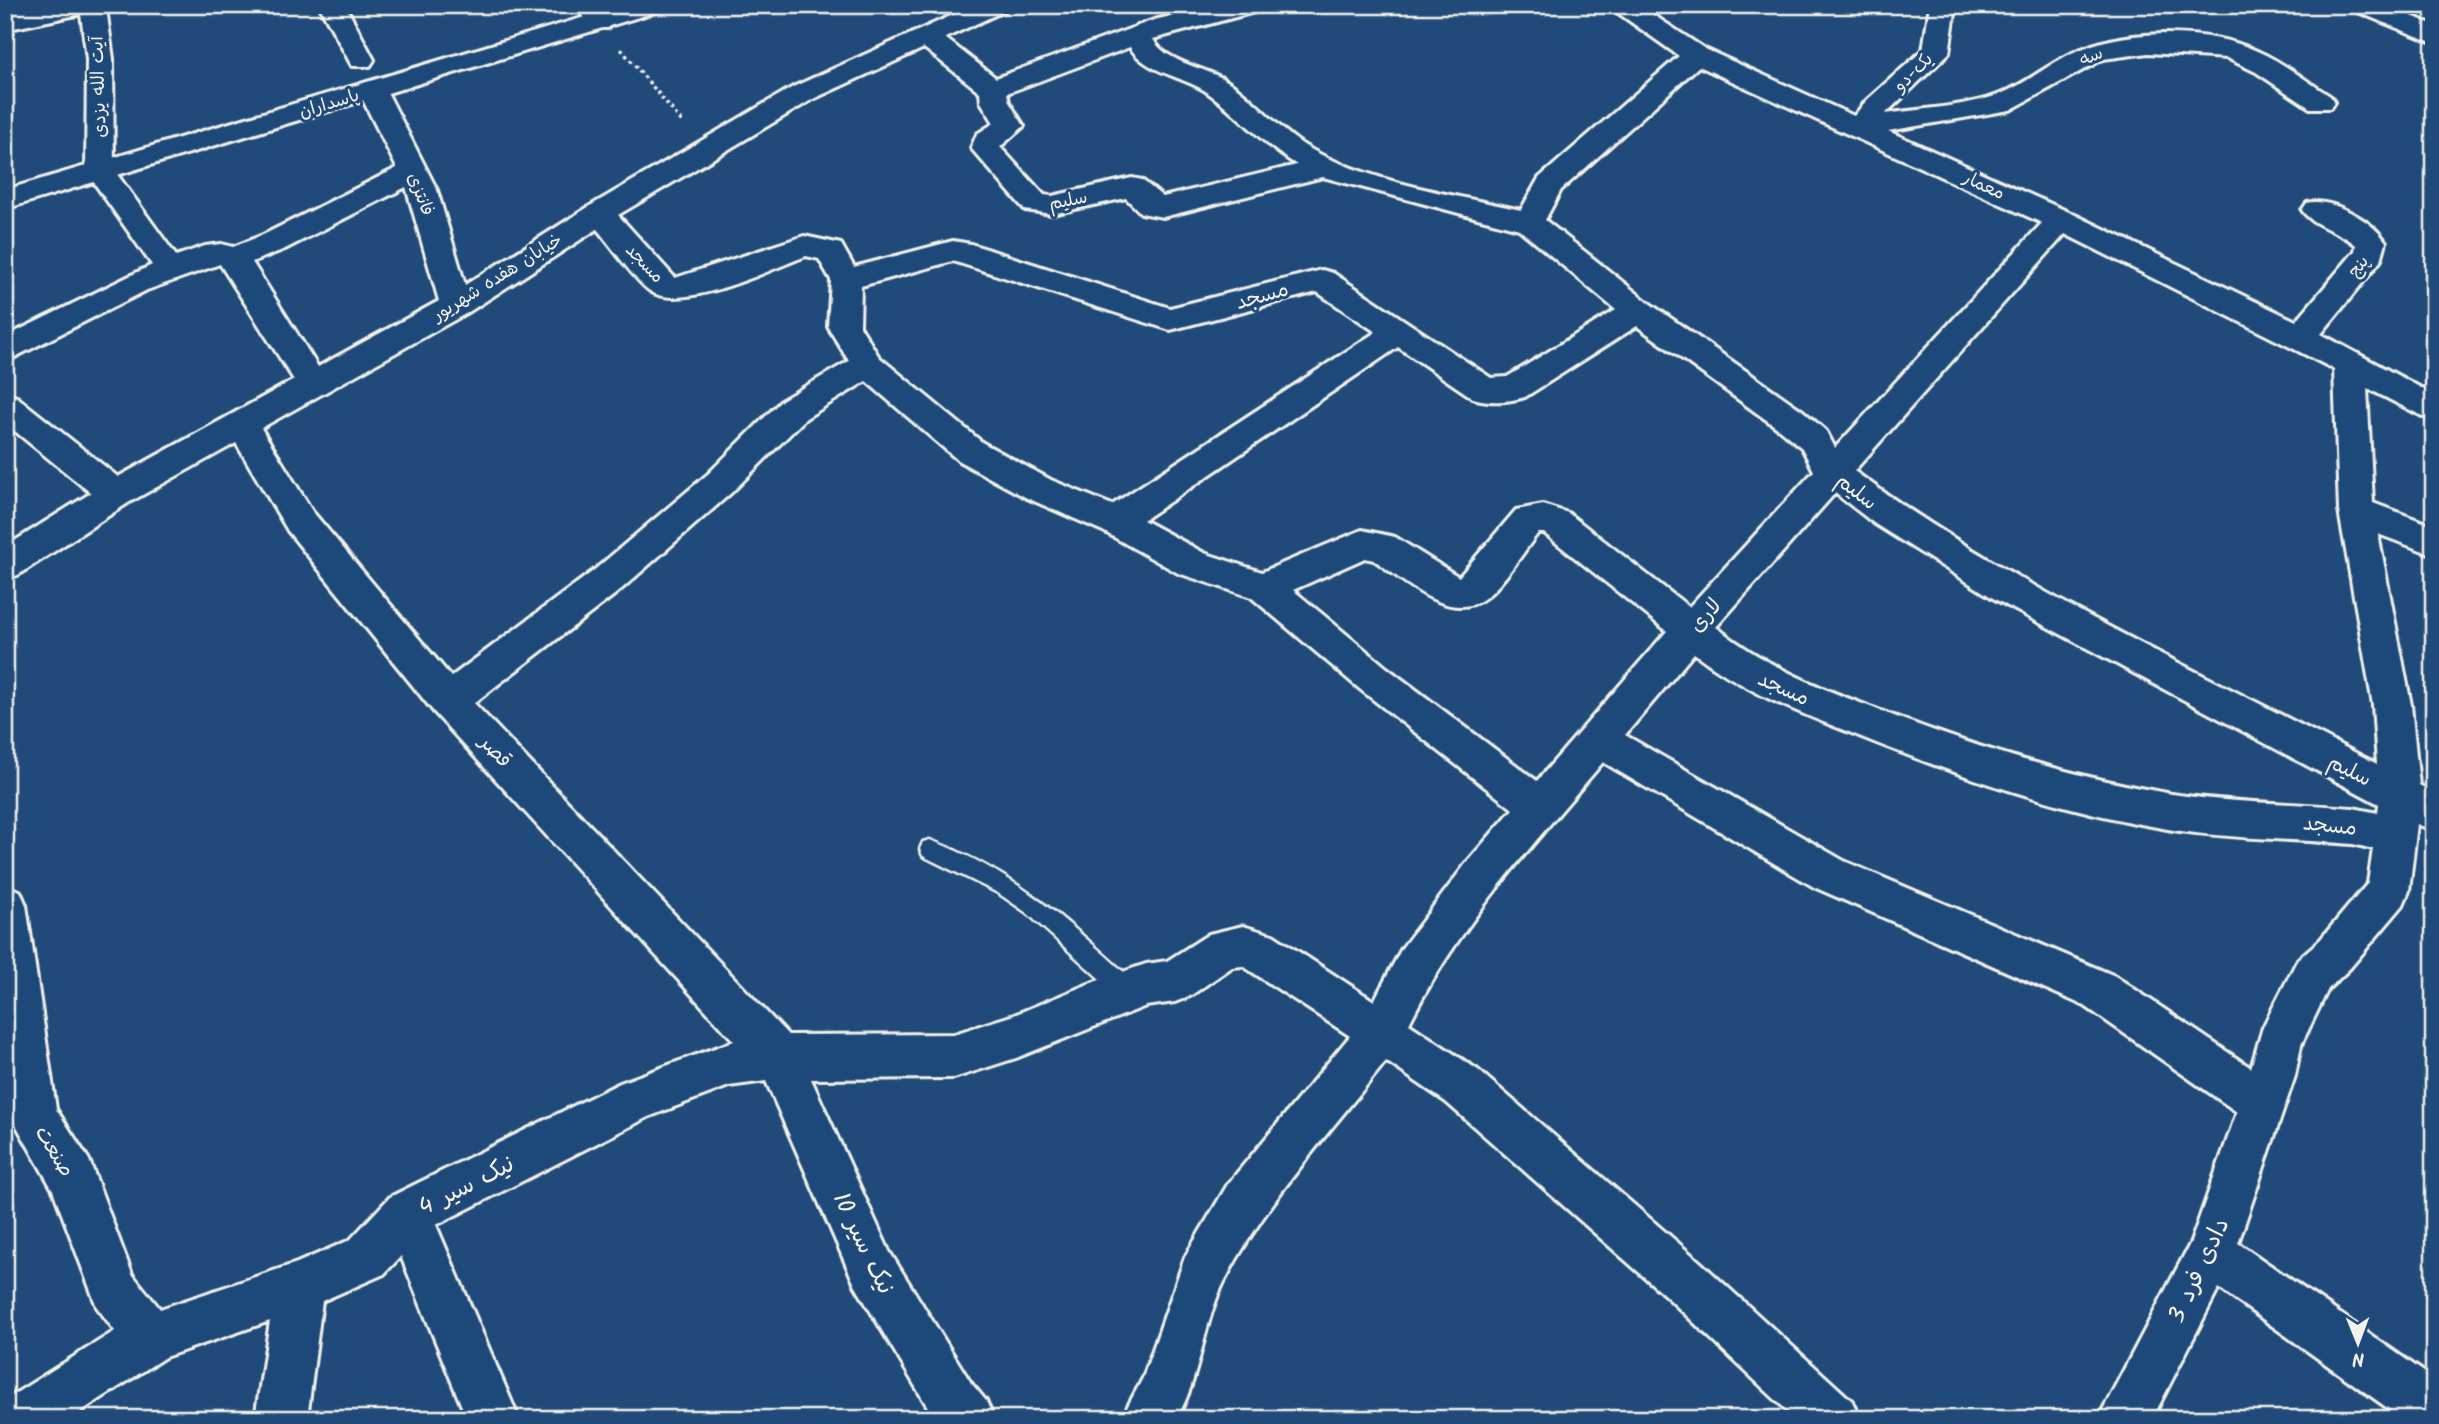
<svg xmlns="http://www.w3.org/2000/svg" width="2439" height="1424" viewBox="0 0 2439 1424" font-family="Kalam,'Playpen Sans Arabic',sans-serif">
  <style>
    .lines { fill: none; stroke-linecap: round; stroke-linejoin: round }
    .service-casing { stroke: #f4f1e8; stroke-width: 5 }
    .minor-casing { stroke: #f4f1e8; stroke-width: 6 }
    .tertiary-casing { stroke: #f4f1e8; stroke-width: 6 }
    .path { stroke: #f4f1e8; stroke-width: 3.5; stroke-dasharray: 3.5 3.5; stroke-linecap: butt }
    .service { fill: #1f4a7a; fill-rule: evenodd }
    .minor { fill: #1f4a7a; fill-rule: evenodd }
    .tertiary { fill: #1f4a7a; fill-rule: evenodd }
    .labels { text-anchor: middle; stroke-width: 6; stroke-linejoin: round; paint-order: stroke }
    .far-street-label { font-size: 18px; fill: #f4f1e8; stroke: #1f4a7a }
    .street-label { font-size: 21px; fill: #f4f1e8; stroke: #1f4a7a }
    .near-street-label { font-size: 24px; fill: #f4f1e8; stroke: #1f4a7a }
  </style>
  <rect width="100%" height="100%" fill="#1f4a7a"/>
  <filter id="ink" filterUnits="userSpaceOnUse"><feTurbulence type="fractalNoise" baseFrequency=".0143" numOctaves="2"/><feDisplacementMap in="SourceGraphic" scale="14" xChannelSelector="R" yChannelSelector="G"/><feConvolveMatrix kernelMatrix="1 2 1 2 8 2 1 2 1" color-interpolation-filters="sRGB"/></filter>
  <g filter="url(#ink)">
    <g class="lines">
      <g class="service-casing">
        <path id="service" d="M930,840C1016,872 1070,924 1137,984L1140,991L1137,998L1129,1001L1121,998L1027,913L998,893L923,856L920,849L923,842Z"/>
      </g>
      <g class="minor-casing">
        <path id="minor" d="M44,5H104L106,8L113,59L114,170L176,256L205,246L221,244L233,247L263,235L397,168L358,90L362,84H382L386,90L437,190L465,285L590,206L793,87L975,5H1010L1006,10L945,38L996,78L1154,20L1219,5H1266L1262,10L1153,39C1164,61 1201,67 1222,78C1252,95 1275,127 1305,146C1363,181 1454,195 1521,210L1539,178L1679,56L1607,5H1638L1705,49L1854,116L1867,100L1923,50L1930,5H1956L1949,53L1885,114C1920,109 1961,107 1995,96C2027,85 2053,59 2084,48C2133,29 2210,29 2257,51C2283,62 2306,81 2330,96L2334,102L2330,108H2310L2256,72L2227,58L2148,53L2103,59L2010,110L1888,131L2071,213L2296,321L2355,251L2356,245C2341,231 2313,227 2302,210L2307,203C2331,197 2373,221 2386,242L2381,260L2321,334L2434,395V422L2367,388L2373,503L2434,526V555L2378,534L2411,705L2419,785L2434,793V831L2417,824L2409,891L2403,905L2350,968L2328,989L2301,1045L2295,1076L2238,1243L2434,1379V1419H2403L2219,1288L2152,1419H2098L2191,1242L2237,1112L2085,1006L1814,887L1603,762C1533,845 1457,926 1409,1024L1478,1070L1700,1262L1852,1401L1860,1419H1796L1666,1296L1446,1102L1386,1061C1330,1132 1266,1201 1224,1282C1202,1325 1201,1377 1176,1419H1121L1143,1378L1185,1257L1228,1184L1350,1036L1243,966L1232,967L1190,996L1175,1002L1146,1006L1016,1058L954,1078L811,1079L889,1251L971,1383L986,1401L994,1419H935L855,1285L766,1081L729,1086L648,1117L436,1225L519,1419H467L401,1256L384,1274L322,1301L307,1419H255L270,1321L165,1357L69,1419H5V1400L115,1331L97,1307L53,1190L11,1116L5,1070V886L20,891L26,905L56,1109L89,1160L132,1274L160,1309L297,1263L350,1240L390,1197L620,1083L734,1041L434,712L288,531L236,443L128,503L18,575L5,579V547L91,493L5,423V393L17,397L118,477L294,380L220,264L147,290L5,362V337L152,265L86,171L87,59L81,14L5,30V14ZM1130,47C1145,72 1181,76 1204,90C1237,112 1263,145 1297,165L1163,197L1142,180L1132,178L1052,196L1044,195L1000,147L1024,126L1009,102L1007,93ZM924,48L980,92L981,102L994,123L977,134L971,148L1025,210L1052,214L1126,198L1141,213L1163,217L1323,177L1519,229L1616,310L1507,377L1491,378L1333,273L1322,270L1170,308L971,244L953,241L854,267L841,244L804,236L675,278L618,215L813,99ZM1699,66L2042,223L1835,448L1826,431L1803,411L1649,303L1545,220L1561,190ZM406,187L439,301L318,367L252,262L285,249ZM597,229C610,244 635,281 650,291C682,313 771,269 806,256L819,259L831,280L828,327L849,361L782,400L708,474L592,572L451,677L312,511L261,428L467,313ZM2065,234L2334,369L2339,511L2373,705L2377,764C2201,672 2015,589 1854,471ZM953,261L1170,330L1317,292L1376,332L1112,505L1051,480L983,443L879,357L860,326L861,286ZM1637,326L1779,429L1802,448L1814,471L1689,607L1568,513L1543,505L1516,510L1459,577L1395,537L1362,530L1262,572L1204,553L1143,520L1398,347L1473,398C1490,403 1508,402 1525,397ZM866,381L959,461L1027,498L1103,531L1178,573L1251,597L1361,690L1513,809L1468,861L1402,948L1374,1001L1273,935L1243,926L1209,934L1167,961L1146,964L1096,981L1014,1015L954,1034L788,1035L474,703L618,592L732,492L806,418ZM1835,493L1875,524L1993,598L2379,804L2378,813L2353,808C2294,803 2231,803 2172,794C2072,777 1976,748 1881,711C1820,688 1768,668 1716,627ZM1538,533H1544L1667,631L1537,781L1387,668L1293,590L1365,558L1374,560C1402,578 1450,626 1486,597C1504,583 1523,552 1538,533ZM1694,653C1744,692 1800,713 1859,736C1961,777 2064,812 2173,830C2232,839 2294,839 2353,844L2373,849L2368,883L2320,940L2298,959L2263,1027L2251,1068L2115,976L1844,861L1625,735Z
          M319,5H345L374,60L370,66H352Z
          M576,5H602L612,22L608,28H590Z"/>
      </g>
      <g class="tertiary-casing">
        <path id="tertiary" d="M625,5H666L662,10L5,209V190Z
          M2349,5H2385L2434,25V43L2353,10Z"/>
      </g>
      <path class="path" d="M621,49L683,123"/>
      <use href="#service" class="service"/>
      <use href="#minor" class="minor"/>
      <use href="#tertiary" class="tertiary"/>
    </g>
  </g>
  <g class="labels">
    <g class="far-street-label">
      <text transform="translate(2091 56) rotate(-23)" y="6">سه</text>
      <text transform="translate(1913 72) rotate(-44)" y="6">یک-دو</text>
      <text transform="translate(98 87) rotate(-92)" y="6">آیت الله یزدی</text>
      <text transform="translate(329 103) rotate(-17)" y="6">پاسداران</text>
      <text transform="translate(1984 185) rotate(25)" y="6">معمار</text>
      <text transform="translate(421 194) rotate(69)" y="6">فانتزی</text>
      <text transform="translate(1068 200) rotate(-11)" y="6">سلیم</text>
      <text transform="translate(645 263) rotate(46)" y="6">مسجد</text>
      <text transform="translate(2358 266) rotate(-52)" y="6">پنج</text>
      <text transform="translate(497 277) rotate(-32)" y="6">خیابان هفده شهریور</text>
    </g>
    <g class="street-label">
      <text transform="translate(1262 295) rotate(-16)" y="7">مسجد</text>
      <text transform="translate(1857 491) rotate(38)" y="7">سلیم</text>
      <text transform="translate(1705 615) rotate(-49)" y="7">لاری</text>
      <text transform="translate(1784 688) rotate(24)" y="7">مسجد</text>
      <text transform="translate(496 751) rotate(47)" y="7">قصر</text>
      <text transform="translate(2350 770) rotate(27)" y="7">سلیم</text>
      <text transform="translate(2330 825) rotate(6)" y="7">مسجد</text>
      <text transform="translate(55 1151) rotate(59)" y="7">صنعت</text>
    </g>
    <g class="near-street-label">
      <text transform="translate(466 1185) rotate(-27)" y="8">نیک سیر 4</text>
      <text transform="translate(864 1243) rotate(64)" y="8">نیک سیر 10</text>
      <text transform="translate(2198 1270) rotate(-65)" y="8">دادی فرد 3</text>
    </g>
  </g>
  <rect width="2439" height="1424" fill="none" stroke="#1f4a7a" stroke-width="28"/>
  <rect x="14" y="14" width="2411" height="1396" fill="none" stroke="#f4f1e8" stroke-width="2.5" filter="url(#ink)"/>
  <g transform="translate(2358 1343) rotate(179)" stroke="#1f4a7a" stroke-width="5" paint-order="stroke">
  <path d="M0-5L12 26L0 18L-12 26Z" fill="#f4f1e8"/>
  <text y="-10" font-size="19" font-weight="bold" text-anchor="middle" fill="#f4f1e8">N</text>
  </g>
</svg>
